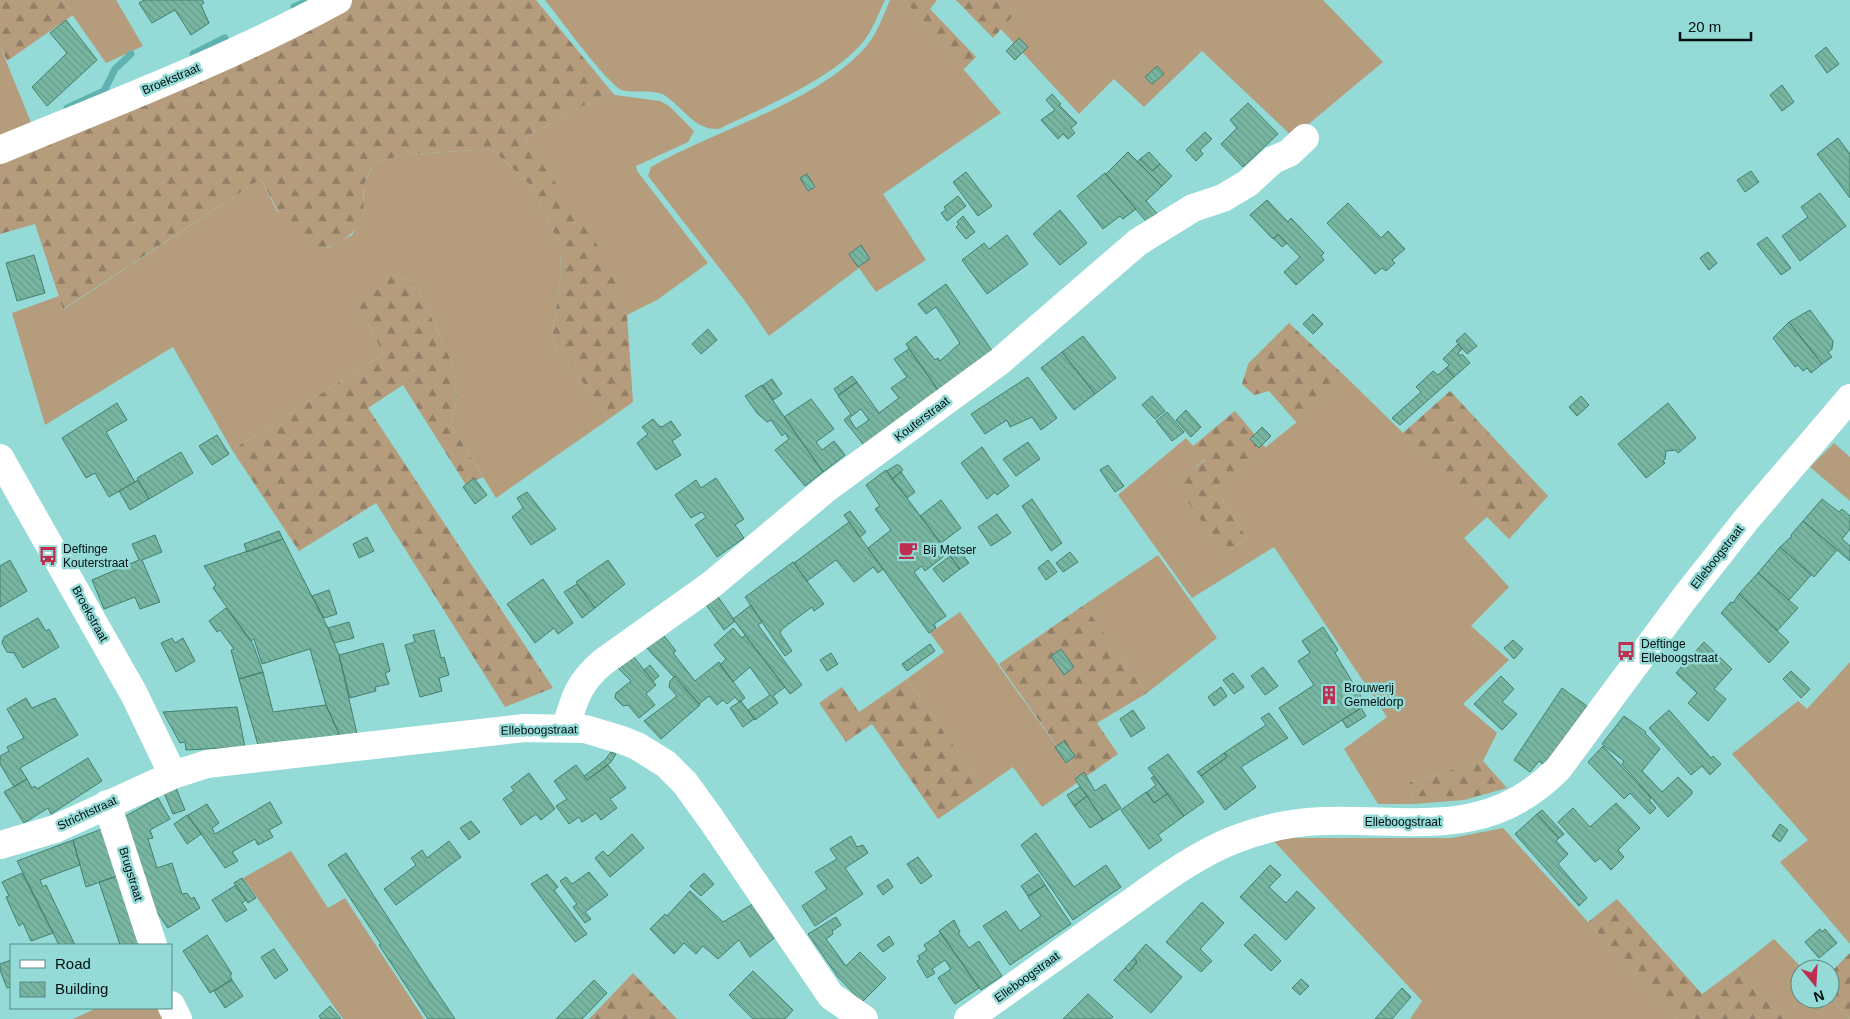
<svg xmlns="http://www.w3.org/2000/svg" width="1850" height="1019" viewBox="0 0 1850 1019" font-family="Arial,sans-serif">
  <style>
    .grass { fill: #b59c7d }
    .forest { fill: url(#forest-firs) }
    .lines { fill: none; stroke-linecap: round; stroke-linejoin: round }
    .stream { stroke: #5fb2af; stroke-width: 7 }
    .building { fill: url(#building-back-hatch); stroke: #43806e; fill-rule: evenodd }
    .minor { stroke: #fff; stroke-width: 28 }
    .labels { text-anchor: middle; stroke-width: 5; stroke-linejoin: round; paint-order: stroke }
    .street-label { font-size: 12px; fill: #001010; stroke: #94dad6 }
    .poi-label { font-size: 12px; fill: #001010; stroke: #94dad6; text-anchor: start }
  </style>
  <defs>
    <pattern id="forest-firs" width="22" height="20" patternUnits="userSpaceOnUse" patternTransform="scale(1.25)"><rect width="22" height="20" fill="#b59c7d"/><path d="M5 1l3.5 6h-7zM16 11l3.5 6h-7z" fill="#917e65"/></pattern>
    <pattern id="building-back-hatch" width="6" height="6" patternUnits="userSpaceOnUse" patternTransform="scale(1.25)"><rect width="6" height="6" fill="#78b6a2"/><path d="M-1 5l2 2M0 0l6 6M5-1l2 2" fill="none" stroke="#669b8a"/></pattern>
  </defs>
  <rect width="100%" height="100%" fill="#94dad6"/>
  <path class="grass" d="M62,0H116L143,46L106,63Z
    M545,0H885C879,12 874,27 866,38C839,76 762,108 719,129C695,130 685,110 667,97C655,88 635,94 622,90C607,84 558,16 545,0Z
    M890,0H904L1001,113L883,194L926,260L876,292L859,268L769,336L745,301L648,176L651,167C715,130 811,105 863,50C876,37 883,16 890,0Z
    M996,0H1323L1383,62L1293,137L1202,51L1144,107L1114,79L1079,114L1001,29L1013,16Z
    M0,46L34,130L0,144Z
    M611,91L615,95L660,101L669,106L694,131L688,142L636,166L637,171L708,263L657,300L627,315L622,304L614,276L524,138Z
    M492,149L530,185L549,222L560,249L561,275L552,337L556,349L571,366L609,419L496,498L450,423L457,398L453,365L415,282L390,274L355,301L384,354L232,450L173,347L45,425L12,313L59,296L64,309L261,179L277,211L328,248L352,235L363,215L364,183L375,162L409,154Z
    M1349,380L1488,516L1464,538L1509,587L1471,626L1509,660L1463,704L1497,733L1483,761L1409,782L1414,804H1378L1344,749L1387,717L1274,547L1192,598L1118,495L1186,438L1205,459L1175,483L1225,554L1247,538L1215,488Z
    M1834,443L1850,457V501L1810,467Z
    M1158,555L1217,638L1147,693L1084,605Z
    M960,612L1081,780L1042,807L1013,767L983,788L907,679L944,652L930,633Z
    M1850,662V944L1780,862L1808,840L1732,754L1798,701L1807,709Z
    M1503,828L1676,1019H1410L1422,1001L1271,838H1452Z
    M291,851L328,908L345,898L424,1019H343L243,878Z
    M1774,939L1803,969H1800V999L1830,997L1849,1019H1784L1736,969Z
    M97,1008H166L171,1019H73Z"/>
  <path class="forest" d="M0,0H62L73,15L7,61L0,46Z
    M349,0H536L611,91L524,138C554,182 590,226 613,274C619,287 620,302 627,315L633,402L609,419L571,366L556,349L552,337L561,275L560,249L549,222L530,185L492,149L409,154L375,162C372,168 367,175 365,182C361,193 366,206 362,217C356,231 349,237 336,244C298,264 275,203 261,179L63,309L35,224L0,234V161Z
    M904,0H937L930,9L976,57L963,70Z
    M956,0H996L1013,16L993,38Z
    M390,274L415,282L453,365L457,398L450,423L483,477L466,485L403,385L368,408L553,688L505,707L376,503L299,551L232,450L384,354L355,301L372,282Z
    M1289,323L1349,380L1297,423L1269,391L1254,395L1242,384L1248,364Z
    M1450,391L1548,496L1509,539L1403,433Z
    M1235,411L1266,448L1215,488L1247,538L1225,554L1174,483L1205,460L1193,446Z
    M1084,605L1147,693L1097,723L1118,754L1081,780L999,664Z
    M907,679L983,788L938,819L872,724L846,742L819,703L842,687L859,712Z
    M1483,761L1507,788L1464,800L1414,804L1409,782Z
    M1617,899L1702,994L1736,969L1784,1019H1676L1588,922Z
    M1850,953V1019H1849L1830,997V973Z
    M633,973L677,1019H589Z"/>
  <g class="lines">
    <path class="stream" d="M294,7L309,0
      M193,54L225,38
      M67,108L104,91L115,69L131,54"/>
  </g>
  <path class="building" d="M144,0H202L204,3L201,5L209,23L191,35L175,10L152,23L139,3Z
    M66,20L97,60L47,106L32,87L67,53L50,33Z
    M1019,38L1028,47L1015,60L1006,51Z
    M1826,47L1839,64L1827,73L1815,56Z
    M1157,66L1164,74L1152,84L1145,77Z
    M1782,85L1794,102L1782,111L1770,95Z
    M1052,94L1061,104L1059,105L1077,123L1071,128L1075,133L1068,139L1063,134L1058,139L1041,120L1055,110L1046,100Z
    M1248,103L1278,134L1243,167L1221,144L1237,128L1230,120Z
    M1205,132L1212,139L1200,150L1203,154L1196,161L1186,150Z
    M1838,138L1850,154V198L1817,154Z
    M1128,152L1162,186L1146,201L1161,218L1150,226L1106,174Z
    M1149,152L1160,164L1152,171L1140,159Z
    M1140,159L1152,171L1160,164L1172,176L1162,186L1138,162Z
    M1751,171L1759,182L1745,192L1737,180Z
    M966,172L992,206L978,216L953,182Z
    M1105,173L1136,209L1123,219L1120,216L1103,229L1077,196Z
    M807,174L815,187L808,191L800,178Z
    M1820,193L1846,226L1800,261L1782,236L1808,217L1801,207Z
    M958,196L966,206L947,221L941,213L946,210L944,207Z
    M1267,200L1288,222L1291,218L1324,253L1321,256L1324,260L1296,285L1284,272L1300,257L1278,234L1273,239L1250,215Z
    M1348,203L1381,238L1388,231L1405,249L1392,260L1395,263L1386,271L1382,268L1375,274L1327,223Z
    M1060,210L1087,243L1060,265L1033,234Z
    M963,216L975,232L966,239L956,227L959,224L957,222Z
    M1278,234L1287,243L1282,247L1274,239Z
    M1007,235L1028,264L987,294L962,260L984,243L989,249Z
    M1767,237L1791,268L1781,275L1757,244Z
    M861,245L870,259L858,267L849,254Z
    M1708,252L1717,263L1709,270L1700,258Z
    M34,255L45,293L17,301L6,263Z
    M946,284L993,352L940,393L906,344L916,336L935,360L938,358L940,361L960,343L936,307L926,314L918,304Z
    M1810,310L1833,341L1832,349L1828,352L1832,357L1822,364L1789,322Z
    M1313,314L1323,324L1313,334L1303,324Z
    M1789,322L1822,364L1811,373L1807,368L1803,371L1798,365L1795,367L1773,338Z
    M708,329L717,340L701,354L692,344Z
    M1465,333L1477,346L1467,354L1456,341Z
    M1083,336L1116,378L1095,394L1062,352Z
    M1458,344L1462,349L1458,353L1460,356L1462,354L1470,363L1454,377L1446,368L1449,365L1443,359Z
    M909,349L942,395L867,449L844,420L851,414L838,396L857,382L879,413L899,398L891,388L907,377L894,359ZM861,409L869,420L856,429L849,418Z
    M1062,352L1095,394L1074,410L1041,368Z
    M1446,368L1454,377L1400,425L1392,418L1421,392L1416,387L1433,371L1438,375Z
    M852,376L857,382L838,395L834,389Z
    M1028,377L1057,418L1041,430L1032,417L1010,427L1007,420L985,434L971,414Z
    M772,379L782,394L773,400L763,385Z
    M762,385L823,472L805,486L775,450L789,439L785,433L782,436L771,420L767,422L757,413L745,396Z
    M1152,396L1165,411L1155,419L1142,405Z
    M1581,396L1589,405L1577,416L1569,407Z
    M811,399L834,429L816,442L822,450L834,441L845,455L823,472L784,417Z
    M117,403L127,420L106,432L135,482L109,497L95,473L86,478L62,438Z
    M1668,403L1696,438L1678,453L1676,450L1666,451L1665,459L1663,461L1665,463L1646,478L1618,444Z
    M1186,410L1201,427L1191,437L1176,420Z
    M1167,412L1184,432L1172,441L1156,421Z
    M653,419L659,426L662,427L671,421L681,435L672,441L681,455L656,470L637,443L648,434L642,427Z
    M1262,427L1271,436L1259,448L1250,439Z
    M217,435L229,454L212,465L199,446Z
    M1028,442L1040,459L1016,476L1003,459Z
    M982,447L1009,486L997,495L995,492L987,499L961,463Z
    M181,452L193,473L149,499L137,478Z
    M896,465H899L903,470L892,479L887,471Z
    M1108,465L1124,486L1115,492L1100,470Z
    M886,470L948,553L925,571L922,566L914,572L946,616L934,624L936,628L929,633L868,548L891,530L875,509L880,506L866,485Z
    M901,472L915,492L907,498L892,479Z
    M474,478L487,495L475,504L463,487Z
    M716,478L744,519L735,525L744,538L717,557L695,525L706,517L702,512L691,518L675,495L696,480L701,488Z
    M138,480L149,499L130,510L119,491Z
    M527,492L556,529L531,545L512,517L523,508L517,498Z
    M1032,499L1062,543L1051,551L1022,506Z
    M1822,499L1839,512L1842,509L1850,516V529L1842,539L1850,546V561L1803,521Z
    M941,500L961,528L941,543L920,516Z
    M850,511L866,532L860,537L844,515Z
    M997,514L1011,533L991,546L978,527Z
    M1803,521L1837,550L1814,577L1780,547L1792,536L1791,535Z
    M849,522L883,569L878,573L873,567L854,582L836,560L807,581L794,563Z
    M279,531L283,539L247,552L244,544Z
    M155,535L162,552L142,560L160,602L140,609L135,597L104,609L92,580L139,560L132,544Z
    M367,537L374,551L359,558L353,544Z
    M283,539L328,628L339,655L357,734L340,736L326,705L310,649L262,664L254,639L251,641L213,588L216,585L204,566Z
    M1780,547L1811,575L1789,600L1758,573Z
    M960,551L969,563L960,569L951,557Z
    M1070,552L1078,562L1063,572L1056,563Z
    M950,556L960,569L943,582L933,569Z
    M10,560L27,591L0,607V566Z
    M608,560L625,584L595,608L576,582Z
    M1048,560L1057,572L1046,580L1038,568Z
    M793,562L824,604L814,611L812,607L782,629L780,633L792,651L785,656L745,597Z
    M1758,573L1798,608L1777,631L1739,594Z
    M543,579L573,623L558,634L554,628L535,643L507,604Z
    M577,584L595,608L582,618L564,592Z
    M329,590L337,614L324,618L312,596Z
    M716,594L735,621L724,630L705,603Z
    M1739,594L1789,642L1769,663L1721,613L1731,602L1733,603Z
    M751,605L762,622L758,625L802,685L790,694L733,619Z
    M226,608L253,644L263,672L239,679L231,650L234,649L220,630L217,632L209,621Z
    M38,618L46,631L49,629L59,647L23,668L14,653L7,652L2,643L4,637Z
    M349,622L354,638L334,643L328,628Z
    M1323,627L1338,650L1335,653L1366,705L1303,745L1279,708L1314,685L1298,661L1310,653L1302,641Z
    M733,628L742,638L745,635L785,687L773,696L778,703L755,720L748,710L770,695L750,667L733,682L720,665L726,659L714,645Z
    M434,630L441,658L444,657L449,675L439,678L442,691L420,697L405,645L415,642L413,635Z
    M661,632L676,651L673,653L695,681L719,662L745,698L739,702L735,697L727,704L723,700L717,705L709,696L699,704L643,644Z
    M172,638L175,643L183,638L195,661L176,672L161,643Z
    M1513,640L1523,649L1514,659L1504,648Z
    M1704,642L1732,669L1714,689L1726,699L1708,721L1688,703L1697,693L1676,673Z
    M383,643L390,671L385,673L389,684L375,687L376,691L350,698L339,655Z
    M930,644L935,651L907,671L902,664Z
    M1061,649L1074,667L1064,675L1051,656Z
    M630,652L656,685L646,694L655,705L639,718L628,705L623,706L615,698L616,693L631,681L614,664Z
    M831,653L838,664L827,671L820,660Z
    M650,665L659,676L653,681L644,670Z
    M1263,667L1278,686L1265,695L1251,676Z
    M1791,671L1810,689L1801,698L1783,679Z
    M263,672L273,712L326,705L340,736L258,745L239,679Z
    M1233,673L1244,687L1234,694L1223,680Z
    M675,676L700,705L661,739L644,721L677,696L669,687L670,681Z
    M1501,676L1514,689L1502,702L1517,714L1502,730L1474,704Z
    M1221,687L1227,696L1214,706L1208,697Z
    M1562,688L1587,706L1544,765L1539,761L1530,772L1514,760Z
    M26,698L32,708L55,698L78,735L20,768L27,779L14,787L0,764V756L9,751L7,747L24,738L7,709Z
    M741,701L754,719L743,727L730,708Z
    M237,707L245,747L186,750L185,742L180,743L163,712Z
    M1361,708L1366,716L1347,728L1342,720Z
    M1133,710L1145,728L1131,737L1120,719Z
    M1669,710L1711,758L1713,756L1721,764L1710,775L1702,766L1691,775L1649,728Z
    M1269,713L1288,738L1241,767L1256,787L1225,810L1201,776L1227,757L1224,753L1266,725L1261,718Z
    M1624,716L1646,732L1645,733L1660,749L1642,771L1662,792L1678,777L1692,791V794L1668,817L1622,764L1624,761L1602,744Z
    M1064,741L1075,756L1066,763L1055,747Z
    M1603,746L1651,798L1649,800L1656,808L1650,814L1630,793L1624,799L1588,762Z
    M611,752L616,754L611,762L587,780L584,776L605,760Z
    M1224,753L1227,757L1201,776L1197,772Z
    M1168,754L1204,802L1184,816L1148,768Z
    M88,758L102,781L51,814L48,808L24,823L4,792L27,779L32,788L35,786L37,789Z
    M576,765L587,780L608,765L626,788L610,799L617,808L601,820L596,813L582,822L579,817L569,824L556,806L567,799L554,781Z
    M1084,772L1095,791L1105,784L1121,808L1103,820L1075,779Z
    M529,773L555,809L541,820L536,814L521,825L503,799L514,791L511,787Z
    M1154,776L1167,794L1154,803L1147,792L1156,785L1151,778Z
    M1080,787L1087,796L1074,806L1067,795Z
    M176,788L185,810L173,814L164,793Z
    M1146,792L1154,803L1167,794L1184,816L1158,835L1162,840L1149,849L1121,810Z
    M1087,796L1103,820L1090,828L1074,806Z
    M158,798L170,819L150,830L153,838L148,839L157,868L172,863L182,894L187,893L191,899L194,897L200,908L168,928L152,905L154,904L151,895L146,896L122,818Z
    M270,802L282,823L269,830L273,837L258,845L255,839L232,852L238,861L225,868L188,815L207,804L219,823L212,828L215,834Z
    M1616,803L1640,828L1618,850L1624,857L1611,870L1600,858L1595,862L1558,822L1573,808L1590,827Z
    M1542,810L1564,834L1559,838L1537,814Z
    M1537,814L1559,838L1556,841L1568,854L1558,864L1587,898L1579,906L1515,834Z
    M187,815L201,834L187,844L174,824Z
    M471,821L480,832L469,840L460,828Z
    M1780,824L1788,830L1780,842L1772,836Z
    M107,827L123,874L86,887L73,840Z
    M1036,833L1074,887L1106,865L1121,887L1073,920L1021,845Z
    M632,834L644,848L610,877L595,858L603,851L608,856Z
    M851,836L857,847L863,845L868,853L845,868L863,894L815,926L802,906L827,889L815,872L837,859L830,849Z
    M73,840L80,865L40,880L43,887L46,885L75,945H59L17,861Z
    M449,841L461,857L396,905L384,889L416,865L411,858L422,850L427,858Z
    M346,853L422,970L455,1019H428L379,945L381,944L328,865Z
    M918,857L932,876L921,884L907,864Z
    M1270,865L1281,875L1269,887L1286,903L1297,891L1315,908L1286,940L1240,897Z
    M589,872L608,895L585,912L591,919L585,923L573,907L577,904L560,881L566,877L572,884Z
    M22,873L53,933L31,941L23,923L19,926L6,897L9,896L2,882Z
    M704,873L714,884L701,896L690,886Z
    M123,874L143,941L137,943L138,945H120L99,882Z
    M547,874L558,887L554,890L587,934L575,942L531,884Z
    M1038,874L1045,885L1028,896L1021,886Z
    M242,878L256,898L248,903L234,883Z
    M888,879L893,887L883,895L877,886Z
    M236,885L246,900L242,903L247,910L226,922L212,900Z
    M1045,885L1071,924L1010,965L983,926L1006,911L1020,931L1041,916L1028,897Z
    M690,891L723,922L756,902L777,936L750,957L739,940L718,959L703,946L696,954L684,943L674,954L650,929L665,914L667,916Z
    M1202,902L1224,923L1200,949L1212,961L1201,972L1166,942Z
    M836,917L841,925L832,931L833,934L826,939L846,966L860,952L886,978L862,1002L838,977L808,934Z
    M954,920L960,932L958,933L969,948L979,941L1002,976L981,990L939,931Z
    M1820,929L1822,932L1825,929L1837,943L1819,958L1805,942Z
    M941,933L979,988L955,1004L938,978L951,969L945,960L932,969L935,973L927,978L917,961L920,959L918,956L927,950L924,945Z
    M1255,934L1281,961L1271,971L1244,945Z
    M207,935L232,974L230,976L232,979L210,993L183,951Z
    M889,936L894,944L883,952L877,945Z
    M1146,944L1182,977L1151,1013L1114,980L1125,968L1129,972L1137,962L1134,958Z
    M274,949L288,970L275,979L261,957Z
    M1134,958L1137,962L1129,972L1125,968Z
    M11,960V987L7,988L0,970V964Z
    M753,971L793,1010L785,1019H753L729,995Z
    M1301,979L1309,986L1300,995L1292,988Z
    M232,980L243,996L225,1008L214,991Z
    M594,980L607,993L582,1019H556Z
    M1402,988L1411,997L1392,1019H1375Z
    M1088,994L1113,1017L1110,1019H1063Z
    M330,1006L341,1019H321L319,1016Z"/>
  <g class="lines">
    <path class="minor" d="M0,150C114,103 230,59 338,0
      M0,458L134,694L173,775
      M566,728C574,698 579,682 603,662L711,585L827,488L999,362L1138,242L1193,208L1223,198L1248,183L1273,160L1289,153L1305,138
      M107,804L153,945
      M0,845L55,829L173,775L207,764L524,728L585,729L622,740L637,746L666,764L685,783L711,819L831,996L864,1019
      M171,1005L178,1019
      M968,1019C1018,983 1069,947 1119,911C1155,886 1190,858 1231,841C1260,829 1292,822 1323,821C1411,818 1487,841 1558,769L1683,600L1746,520L1850,398"/>
  </g>
  <defs>
    <g id="cafe-bare" transform="scale(1.5)"><path d="M-5.5-4.5H6V0H3Q3 3.5 0 3.5H-2.5Q-5.5 3.5-5.5 0ZM3-3.2v2h1.7v-2ZM-6 4.5H4V6H-6Z" fill="#be2e51" stroke="#94dad6" stroke-width="2.5" paint-order="stroke"/></g>
    <g id="bus-bare" transform="scale(1.5)"><path d="M-5-6H5V4H4V6H2V4H-2V6H-4V4H-5ZM-3.5-4V0h7V-4ZM-3.5 1.2v1.5H-2V1.2ZM2 1.2v1.5H3.5V1.2Z" fill="#be2e51" stroke="#94dad6" stroke-width="2.5" paint-order="stroke"/></g>
    <g id="building-bare" transform="scale(1.5)"><path d="M-4-6H4V6H1V3H-1V6H-4ZM-2.5-4.3h1.7v1.8h-1.7ZM.8-4.3h1.7v1.8H.8ZM-2.5-1h1.7V.8h-1.7ZM.8-1h1.7V.8H.8Z" fill="#be2e51" stroke="#94dad6" stroke-width="2.5" paint-order="stroke"/></g>
  </defs>
  <g fill-rule="evenodd">
    <use href="#cafe-bare" x="908" y="550"/>
    <use href="#bus-bare" x="48" y="556"/>
    <use href="#bus-bare" x="1626" y="651"/>
    <use href="#building-bare" x="1329" y="695"/>
  </g>
  <g class="labels">
    <g class="street-label">
      <text transform="translate(171 79) rotate(-23)" y="4">Broekstraat</text>
      <text transform="translate(922 419) rotate(-37)" y="4">Kouterstraat</text>
      <text transform="translate(1717 557) rotate(-52)" y="4">Elleboogstraat</text>
      <text transform="translate(90 614) rotate(61)" y="4">Broekstraat</text>
      <text transform="translate(539 730) rotate(-1)" y="4">Elleboogstraat</text>
      <text transform="translate(87 813) rotate(-25)" y="4">Strichtstraat</text>
      <text x="1403" y="826">Elleboogstraat</text>
      <text transform="translate(131 874) rotate(73)" y="4">Brugstraat</text>
      <text transform="translate(1027 977) rotate(-36)" y="4">Elleboogstraat</text>
    </g>
    <g class="poi-label">
      <text x="63" y="553">Deftinge<tspan x="63" dy="14">Kouterstraat</tspan></text>
      <text x="923" y="554">Bij Metser</text>
      <text x="1641" y="648">Deftinge<tspan x="1641" dy="14">Elleboogstraat</tspan></text>
      <text x="1344" y="692">Brouwerij<tspan x="1344" dy="14">Gemeldorp</tspan></text>
    </g>
  </g>
  <rect x="10" y="944" width="162" height="65" fill="#94dad6" stroke="#598987"/>
  <rect x="20" y="960" width="25" height="8" fill="#ffffff" stroke="#598987"/>
  <text x="55" y="969" font-size="15" fill="#001010">Road</text>
  <rect x="20" y="982" width="25" height="15" fill="url(#building-back-hatch)" stroke="#598987"/>
  <text x="55" y="994" font-size="15" fill="#001010">Building</text>
  <g transform="translate(1815 984) rotate(162)"><circle r="24" fill="#94dad6" stroke="#598987"/>
  <path d="M0-4L9 19L0 12L-9 19Z" fill="#be2e51"/>
  <text y="-8" font-size="14" font-weight="bold" text-anchor="middle" fill="#001010">N</text>
  </g>
  <path d="M1680 32v8h71v-8" fill="none" stroke="#001010" stroke-width="2.5"/>
  <text x="1688" y="32" font-size="15" fill="#001010" stroke="#94dad6" stroke-width="4" paint-order="stroke">20 m</text>
</svg>
